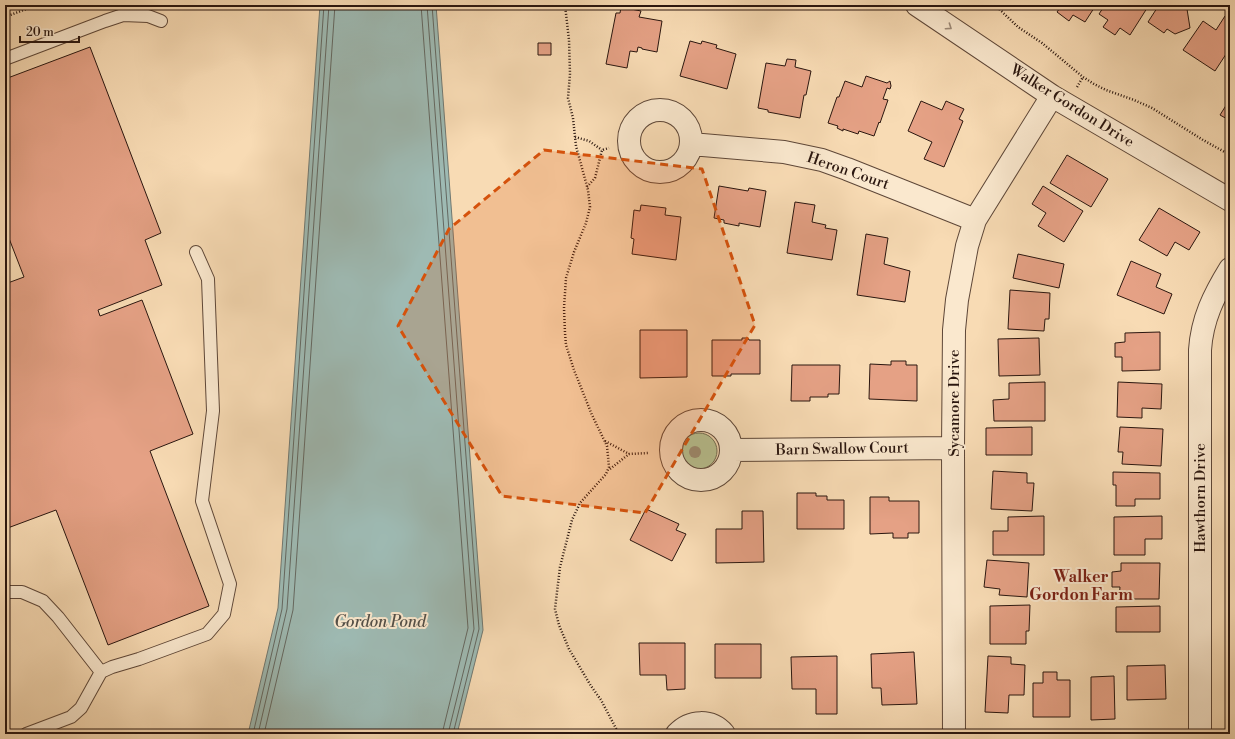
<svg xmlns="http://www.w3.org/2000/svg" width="1235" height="739" viewBox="0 0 1235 739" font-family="'Libre Bodoni',serif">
  <rect width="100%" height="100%" fill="#f8dbb4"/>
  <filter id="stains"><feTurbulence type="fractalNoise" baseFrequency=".005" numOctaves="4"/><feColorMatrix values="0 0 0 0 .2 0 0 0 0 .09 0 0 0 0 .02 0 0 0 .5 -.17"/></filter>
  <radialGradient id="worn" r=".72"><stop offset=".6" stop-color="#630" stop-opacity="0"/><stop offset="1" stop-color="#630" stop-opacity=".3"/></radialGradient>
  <path fill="#b9c190" stroke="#726c50" d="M681 451a18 18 0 1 1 36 0a18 18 0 1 1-36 0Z"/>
  <path fill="#9ebab3" stroke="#707871" d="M320,5H436L483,630L457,734H248L278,608Z"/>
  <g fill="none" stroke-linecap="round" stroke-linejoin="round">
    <path stroke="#646861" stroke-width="1" d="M421,5L468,628L442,734
      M427,5L474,629L448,734
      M432,5L479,629L453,734
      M253,734L282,609L324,5
      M258,734L287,609L329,5
      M264,734L293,610L335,5"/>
  </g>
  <path fill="#e5a185" stroke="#2a160f" d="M1062,5H1096L1085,22L1073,15L1069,21L1057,12Z
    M1105,5H1149L1130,35L1120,28L1115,35L1103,27L1108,20L1099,14Z
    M1159,5H1189L1187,9L1190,28L1175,34L1167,29L1164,33L1148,22Z
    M621,7L641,11L639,17L662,21L657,52L642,49V48L638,47L637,52L630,51L627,68L606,64L616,13H620Z
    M1225,16L1230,19V48L1215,71L1183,50L1203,21L1216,30Z
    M690,41L701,44L702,41L717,45L716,48L736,54L727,89L680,76Z
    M538,43H551V55H538Z
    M90,47L161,233L145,240L162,285L98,310L100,316L142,300L193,434L150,451L209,606L108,645L56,510L5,529V284L24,277L5,228V79Z
    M787,59L796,60L795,67L811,71L806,95H804L800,118L768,112V110L758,108L766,63L785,66Z
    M866,76L887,83L890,81L891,86L890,89L887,88L883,99L888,100L880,123L879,122L874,136L859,131L858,134L843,129V131L837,128L838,126L828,123L837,97H839L845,81L862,87Z
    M1230,99V126L1227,124L1229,120L1220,115Z
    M921,101L942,110L946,101L964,109L959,119L963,121L944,167L924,159L932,142L908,131Z
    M1067,155L1108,179L1091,207L1050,183Z
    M719,186L748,191L749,188L766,191L760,227L739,223V226L724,223V220L714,218Z
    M1043,186L1083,211L1064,242L1038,226L1046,213L1032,204Z
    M795,202L815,205L812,222L826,225L825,228L837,230L832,260L787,253Z
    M641,205L666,208L665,215L681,217L676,260L632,254L634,239L631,238L634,210L640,211Z
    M1159,208L1200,232L1189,250L1175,242L1167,256L1139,240Z
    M866,234L888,238L884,264L910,271L905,302L857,295Z
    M1018,254L1064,264L1059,288L1013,278Z
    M1131,261L1161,274L1156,287L1172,294L1164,314L1117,295Z
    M1010,290L1050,293L1049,319H1045L1044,331L1008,329Z
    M640,330H687V377L640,378Z
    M1160,332V370L1122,371V357H1115V343L1125,342V333Z
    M742,338H748L749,340H760V374H731V376H712V340H742Z
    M1039,338L1040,375L999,376L998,339Z
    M891,361H906V365H917V401L869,399L870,364L891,365Z
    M792,365H840L839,394H828V397H810V401H791Z
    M1045,382V421H994L993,400L1009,399V383Z
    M1118,382L1162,384L1161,409L1142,408V418L1117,417Z
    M1032,427V455H986V428Z
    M1120,427L1163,429L1161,466L1122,464L1123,452H1118Z
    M993,471L1027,473V483H1034L1032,511L991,509Z
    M1113,472L1160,473V499H1135V506H1116V485H1113Z
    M797,493H816V496H827V500H844V529H797Z
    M870,497H889V501H919V533H908V538H893V533L870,534Z
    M646,509L679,524L676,530L686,534L672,561L630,540Z
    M742,511H763L764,562L716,563V529H742Z
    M1044,516V555H993V531H1008V517Z
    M1162,516V539H1145V555H1114V517Z
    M987,560L1029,563L1027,597L999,595L1000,589L984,587Z
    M1121,563H1160L1159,599H1119L1120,587H1112V572L1121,571Z
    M1030,605L1029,631H1026V644H990V606Z
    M1160,606V632H1116V607Z
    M639,643H685V689L667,690L666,675H640Z
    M715,644H761V678H715Z
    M914,652L917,704L882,705L881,688H872L871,654Z
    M837,656V714H816V689H792L791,657Z
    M988,656L1011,657V664L1025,665L1024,695H1009L1008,713L985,712Z
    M1165,665L1166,699L1127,700V666Z
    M1043,672H1057V680H1070V717H1033V683H1043Z
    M1114,676L1115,719L1091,720V677Z"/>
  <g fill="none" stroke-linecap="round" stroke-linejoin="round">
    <g stroke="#5e4738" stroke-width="14">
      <path id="lane" d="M5,59L105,21L123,15L148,16L161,21
        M5,592H22L43,601L58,617L101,672
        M26,734L71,717L81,708L101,672L112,667L139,659L207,634L224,614L230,584L202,501L213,411L208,279L196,252"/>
    </g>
    <g stroke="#5e4738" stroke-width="24">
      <path id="street" d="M917,5L1052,96L1230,200
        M629 141a31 31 0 1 1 62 0a31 31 0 1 1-62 0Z
        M691,144L784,152L822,160L847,169L975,220
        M671 450a30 30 0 1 1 60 0a30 30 0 1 1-60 0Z
        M731,450L953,448
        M677,734C690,720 711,719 724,734
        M954,734L953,448L954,330L957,300L967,246L975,220L1052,96
        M1200,734V350C1202,319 1214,295 1230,269"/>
    </g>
    <path stroke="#2a160f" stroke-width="2.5" stroke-dasharray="1 2" stroke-linecap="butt" d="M565,5L569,40L570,74L568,98L573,118L576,146L588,190L590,207L586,223L574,252L566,278L564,308L565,333L566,345L574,370L592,415L607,446L609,467L606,474L580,503L572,520L560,567L555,609L559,625L569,649L591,686L601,700L619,734
      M995,5L1018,27L1042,43L1083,77L1094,84L1106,90L1134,100L1152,108L1203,140L1230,155
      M5,17L37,5
      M1077,87L1083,77
      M575,137L589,141L602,150
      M587,187L595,178L602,150L609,148
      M605,441L629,454
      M610,469L629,454L649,453"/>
    <use href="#lane" stroke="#fae8ce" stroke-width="12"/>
    <use href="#street" stroke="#fae8ce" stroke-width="22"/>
  </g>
  <circle fill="#9e8b6f" cx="695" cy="452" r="6"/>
  <defs><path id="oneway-chevron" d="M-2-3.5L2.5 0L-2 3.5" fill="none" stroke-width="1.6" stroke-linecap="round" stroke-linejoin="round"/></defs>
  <use stroke="#9c8a78" href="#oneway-chevron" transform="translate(949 27) rotate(34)"/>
  <path fill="#d5520c" fill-opacity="0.2" stroke="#d5520c" stroke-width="3" stroke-dasharray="8 5" stroke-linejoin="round" d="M544,150L702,169L755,325L645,513L502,496L398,326L449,229Z"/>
  <g text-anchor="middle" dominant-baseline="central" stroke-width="4" stroke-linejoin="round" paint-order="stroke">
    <g font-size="15" fill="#2a160f" stroke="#fae8ce">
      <text transform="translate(1072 106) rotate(32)">Walker Gordon Drive</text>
      <text transform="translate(848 171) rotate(19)">Heron Court</text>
      <text transform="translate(954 403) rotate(-90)">Sycamore Drive</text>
      <text transform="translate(842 449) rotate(-1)">Barn Swallow Court</text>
      <text transform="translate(1200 498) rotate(-90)">Hawthorn Drive</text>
    </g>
    <g font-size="16" font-weight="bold" fill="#7a1f14" stroke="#fae8ce">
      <text x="1081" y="577">Walker<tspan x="1081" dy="18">Gordon Farm</tspan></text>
    </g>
    <g font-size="16" font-style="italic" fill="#534f48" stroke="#fae8ce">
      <text x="380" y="622">Gordon Pond</text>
    </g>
  </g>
  <rect width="1235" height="739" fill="none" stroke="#f8dbb4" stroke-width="20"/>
  <rect x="6" y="6" width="1223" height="727" fill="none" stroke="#2a160f" stroke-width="2"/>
  <rect x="10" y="10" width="1215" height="719" fill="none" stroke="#2a160f"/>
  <path d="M20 36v6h59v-6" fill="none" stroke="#2a160f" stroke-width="2"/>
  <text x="26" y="36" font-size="12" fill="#2a160f" stroke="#fae8ce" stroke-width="3" paint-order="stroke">20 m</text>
  <rect width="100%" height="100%" filter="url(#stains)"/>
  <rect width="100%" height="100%" fill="url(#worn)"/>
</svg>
